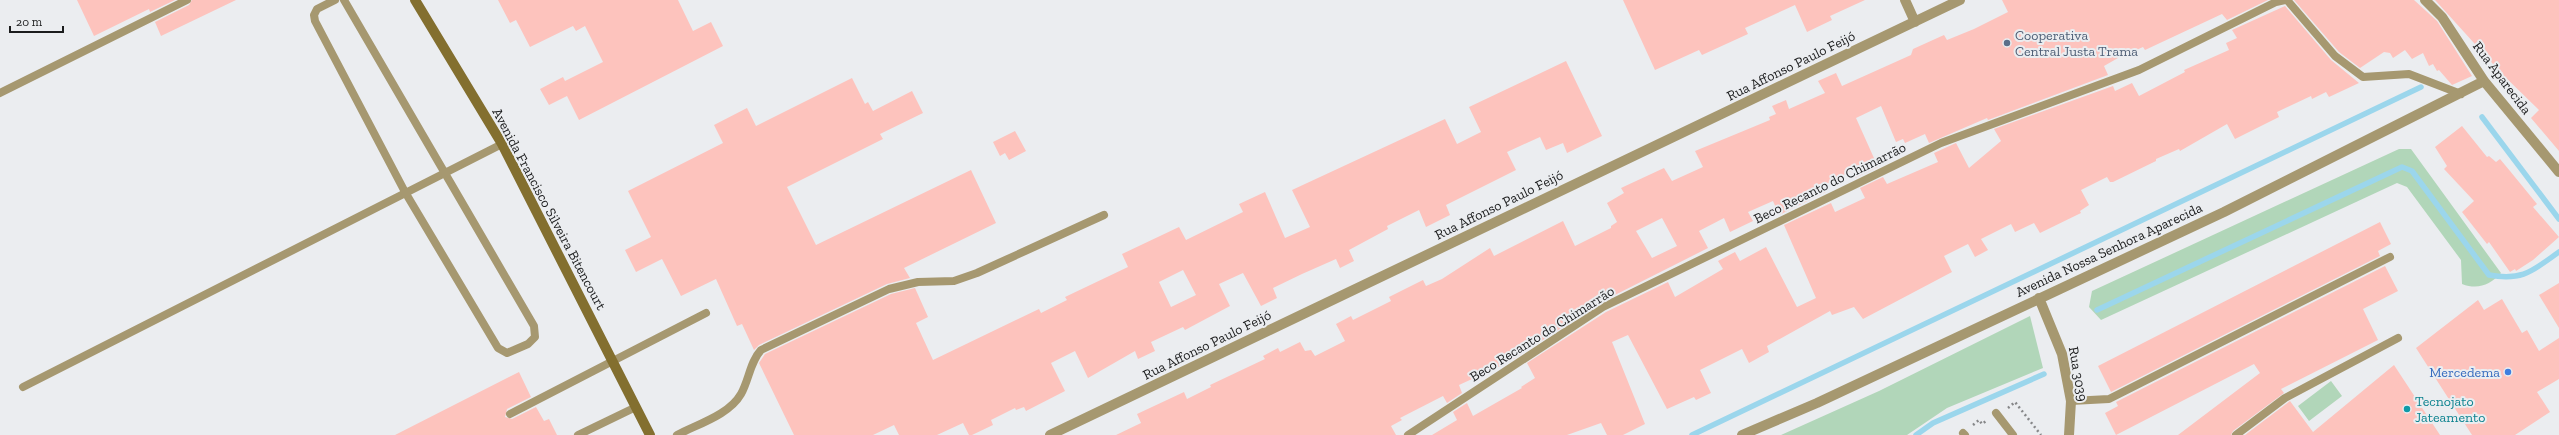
<svg xmlns="http://www.w3.org/2000/svg" width="2559" height="435" viewBox="0 0 2559 435" font-family="'Zilla Slab',serif">
  <rect width="100%" height="100%" fill="#ebedf0"/>
  <path fill="#b1d6b9" d="M2399,149H2411L2501,273C2490,285 2478,290 2462,284L2461,260L2407,187L2397,183L2101,320L2089,307L2092,291Z
    M2030,316L2043,368L1947,408L1907,435H1781L1879,391Z
    M2331,381L2342,396L2309,421L2298,406Z"/>
  <g fill="none" stroke-linecap="round" stroke-linejoin="round">
    <path stroke="#9bd6ec" stroke-width="5.5" d="M2482,117L2559,219
      M2097,310L2402,167L2412,171L2489,275C2523,281 2532,271 2559,252
      M1692,435L2421,87
      M1916,435L1933,423L2044,374"/>
  </g>
  <path fill="#fdc3bd" fill-rule="evenodd" d="M77,0H175L150,12L149,9L94,36Z
    M192,0H236L161,36L155,22L189,5Z
    M498,0H678L693,31L711,22L723,46L579,120L567,96L549,105L540,89L563,77L565,81L603,62L585,26L576,31L573,26L530,47L516,20L510,23Z
    M1623,0H1865L1830,16L1832,20L1807,32L1795,5L1745,28L1748,34L1702,55L1699,50L1655,70Z
    M2002,0H2268L2227,20L2222,14L2145,50L2143,47L2118,58L2104,66L2108,75L1988,120L1987,118L1929,143L1925,134L1905,143L1903,139L1896,142L1881,106L1856,118L1878,167L1855,178L1851,171L1823,186L1826,192L1779,215L1773,201L1748,212L1753,221L1730,232L1724,218L1699,231L1708,248L1601,302L1509,362L1459,385L1462,393L1447,403L1443,396L1400,418L1402,420L1391,426L1396,435H1116L1141,423L1137,414L1184,392L1187,399L1211,387L1210,385L1265,359L1263,356L1278,348L1280,352L1300,342L1305,351L1311,350L1315,356L1345,341L1336,324L1351,316L1353,320L1391,301L1389,297L1423,280L1426,286L1442,279L1490,248L1494,256L1563,221L1575,246L1611,228V226L1617,222L1607,203L1624,193L1621,188L1664,168L1672,181L1703,167L1695,151L1770,120L1769,117L1776,114L1772,106L1786,100L1789,109L1825,93L1818,81L1836,73L1842,86L1911,55L1913,49L1944,35L1947,40L1974,29L2008,12ZM1662,218L1677,246L1652,258L1636,231Z
    M2294,0H2414L2437,21L2472,76L2452,85L2439,70L2437,71L2433,64L2429,66L2423,53L2412,59L2405,50L2393,58L2390,53L2384,52L2360,68L2339,52Z
    M2435,0H2559V151L2531,118L2539,110L2503,75Z
    M2285,6L2331,60L2359,83L2329,97L2326,92L2312,99L2311,96L2277,112L2279,117L2235,139L2227,124L2180,151L2179,149L2156,159V161L2113,182H2110L2107,177L2081,190L2089,205L2080,211L2081,213L2040,233L2034,223L2015,232L2011,224L1981,239L1988,250L1975,257L1968,244L1944,256L1952,272L1863,319L1854,307L1832,315L1830,311L1767,346L1769,352L1749,363L1742,349L1700,370L1711,393L1696,400L1694,397L1667,409L1628,335L1612,342L1645,424L1623,435H1607L1601,423L1567,435H1432L1457,420L1453,412L1467,403L1473,416L1522,388L1521,387L1535,378L1527,363L1606,312L1668,282L1675,297L1723,269L1718,261L1735,252L1740,261L1766,247L1797,307L1816,298L1784,225L1831,203L1835,212L1865,198L1860,188L1883,177L1887,184L1938,162L1934,153L1956,143L1969,168L2001,141L1994,129L2113,86L2115,91L2132,83L2139,96L2185,72L2184,70L2229,50L2226,43L2237,38L2232,30Z
    M1566,61L1602,136L1567,153L1563,143L1546,150L1540,137L1507,152L1516,170L1446,205L1450,215L1426,227L1419,210L1387,226L1388,229L1349,250L1354,261L1340,268L1336,259L1302,274L1273,288L1277,298L1261,306L1243,273L1219,284L1230,306L1185,330L1183,327L1151,342L1155,351L1138,359L1135,351L1088,378L1075,351L1051,363L1065,391L1026,411L1024,407L1016,410L1015,408L991,420L993,425L972,435H969L963,423L937,435H899L894,425L873,435H794L759,363L765,354L891,294L915,288L928,317L916,323L933,360L1039,309L1041,313L1067,300L1065,297L1128,267L1122,254L1179,227L1186,240L1243,212L1239,204L1265,192L1285,238L1310,227L1292,190L1445,119L1457,144L1481,132L1469,107ZM1183,270L1196,295L1171,307L1159,282Z
    M852,78L865,104L868,102L873,111L912,91L923,113L880,134L883,139L787,187L816,245L971,170L996,223L904,268L910,278L887,284L759,345L754,350L742,324L737,326L716,279L681,296L662,259L636,272L625,250L651,237L628,191L723,143L714,125L747,108L756,126Z
    M2462,126L2487,157L2489,156L2496,162L2500,159L2510,171L2537,204L2533,207L2559,237L2533,260L2516,271L2515,269L2510,272L2489,242L2487,244L2462,212L2474,201L2444,169L2447,166L2435,147Z
    M1015,131L1026,151L1009,160L1005,153L1000,156L993,142Z
    M2380,222L2391,244L2378,251L2380,256L2111,392L2098,366Z
    M2385,266L2398,291L2363,309L2378,340L2281,389L2284,393L2233,431L2231,435H2178L2260,373L2254,364L2116,435L2105,413L2118,406L2116,402Z
    M2559,283V328L2539,295Z
    M2502,299L2522,333L2527,330L2539,351L2559,338V379L2537,392L2550,412L2515,435H2472L2416,348L2478,300L2484,310Z
    M2394,365L2440,435H2245L2290,401L2313,432Z
    M519,372L531,397L507,409L505,417L512,419L536,407L544,421L549,419L557,435H395Z"/>
  <g fill="none" stroke-linecap="round" stroke-linejoin="round">
    <path stroke="#868789" stroke-width="2.5" stroke-dasharray="2 3" stroke-linecap="butt" d="M2008,408L2015,402L2041,435
      M1973,425L1979,420L1982,424L1986,421"/>
    <path stroke="#a69870" stroke-width="8" d="M335,0L317,9L314,15L315,21L405,192L498,348L507,353L528,344L535,337L534,326L344,0
      M2287,0L2335,56L2363,77L2409,74L2461,94
      M0,93L187,0
      M23,387L502,144
      M2071,401L2109,399L2390,257
      M1996,413L2013,435
      M510,414L706,313
      M1963,433L1965,435
      M578,435L636,407
      M677,435C698,424 729,415 741,394C749,380 750,362 761,350L889,289L918,282L954,281L977,273L1104,215
      M1408,435L1603,307L1941,143L2139,70L2276,2L2285,0
      M2236,435L2285,398L2398,338"/>
    <path stroke="#a69870" stroke-width="10" d="M1905,0L1915,22
      M2425,0L2442,17L2484,81L2559,172
      M2039,298L2062,354L2071,401L2069,435
      M1050,435L1960,0
      M1742,435L1817,403L2224,212L2484,81"/>
    <path stroke="#836f2f" stroke-width="10" d="M415,0L502,144L650,435"/>
  </g>
  <circle fill="#5c6f8a" stroke="#ebedf0" stroke-width="1.5" cx="2007" cy="43" r="4"/>
  <circle fill="#3f7fe0" stroke="#ebedf0" stroke-width="1.5" cx="2508" cy="372" r="4"/>
  <circle fill="#0f9aa8" stroke="#ebedf0" stroke-width="1.5" cx="2407" cy="409" r="4"/>
  <g text-anchor="middle" dominant-baseline="central" stroke-width="4" stroke-linejoin="round" paint-order="stroke">
    <g font-size="14" fill="#4e5e75" stroke="#ebedf0" text-anchor="start">
      <text x="2015" y="35">Cooperativa<tspan x="2015" dy="16">Central Justa Trama</tspan></text>
    </g>
    <g font-size="14" fill="#1b1c1d" stroke="#ebedf0">
      <text transform="translate(1791 66) rotate(-26)">Rua Affonso Paulo Feijó</text>
      <text transform="translate(2502 78) rotate(53)">Rua Aparecida</text>
      <text transform="translate(1830 183) rotate(-26)">Beco Recanto do Chimarrão</text>
      <text transform="translate(1499 205) rotate(-26)">Rua Affonso Paulo Feijó</text>
      <text transform="translate(549 209) rotate(62)">Avenida Francisco Silveira Bitencourt</text>
      <text transform="translate(2109 250) rotate(-25)">Avenida Nossa Senhora Aparecida</text>
      <text transform="translate(1542 334) rotate(-32)">Beco Recanto do Chimarrão</text>
      <text transform="translate(1207 345) rotate(-26)">Rua Affonso Paulo Feijó</text>
      <text transform="translate(2078 374) rotate(80)">Rua 3039</text>
    </g>
    <g font-size="14" fill="#366cbe" stroke="#ebedf0" text-anchor="end">
      <text x="2500" y="372">Mercedema</text>
    </g>
    <g font-size="14" fill="#0d838f" stroke="#ebedf0" text-anchor="start">
      <text x="2415" y="401">Tecnojato<tspan x="2415" dy="16">Jateamento</tspan></text>
    </g>
  </g>
  <path d="M10 26v6h53v-6" fill="none" stroke="#1b1c1d" stroke-width="2"/>
  <text x="16" y="26" font-size="12" fill="#1b1c1d" stroke="#ebedf0" stroke-width="3" paint-order="stroke">20 m</text>
</svg>
